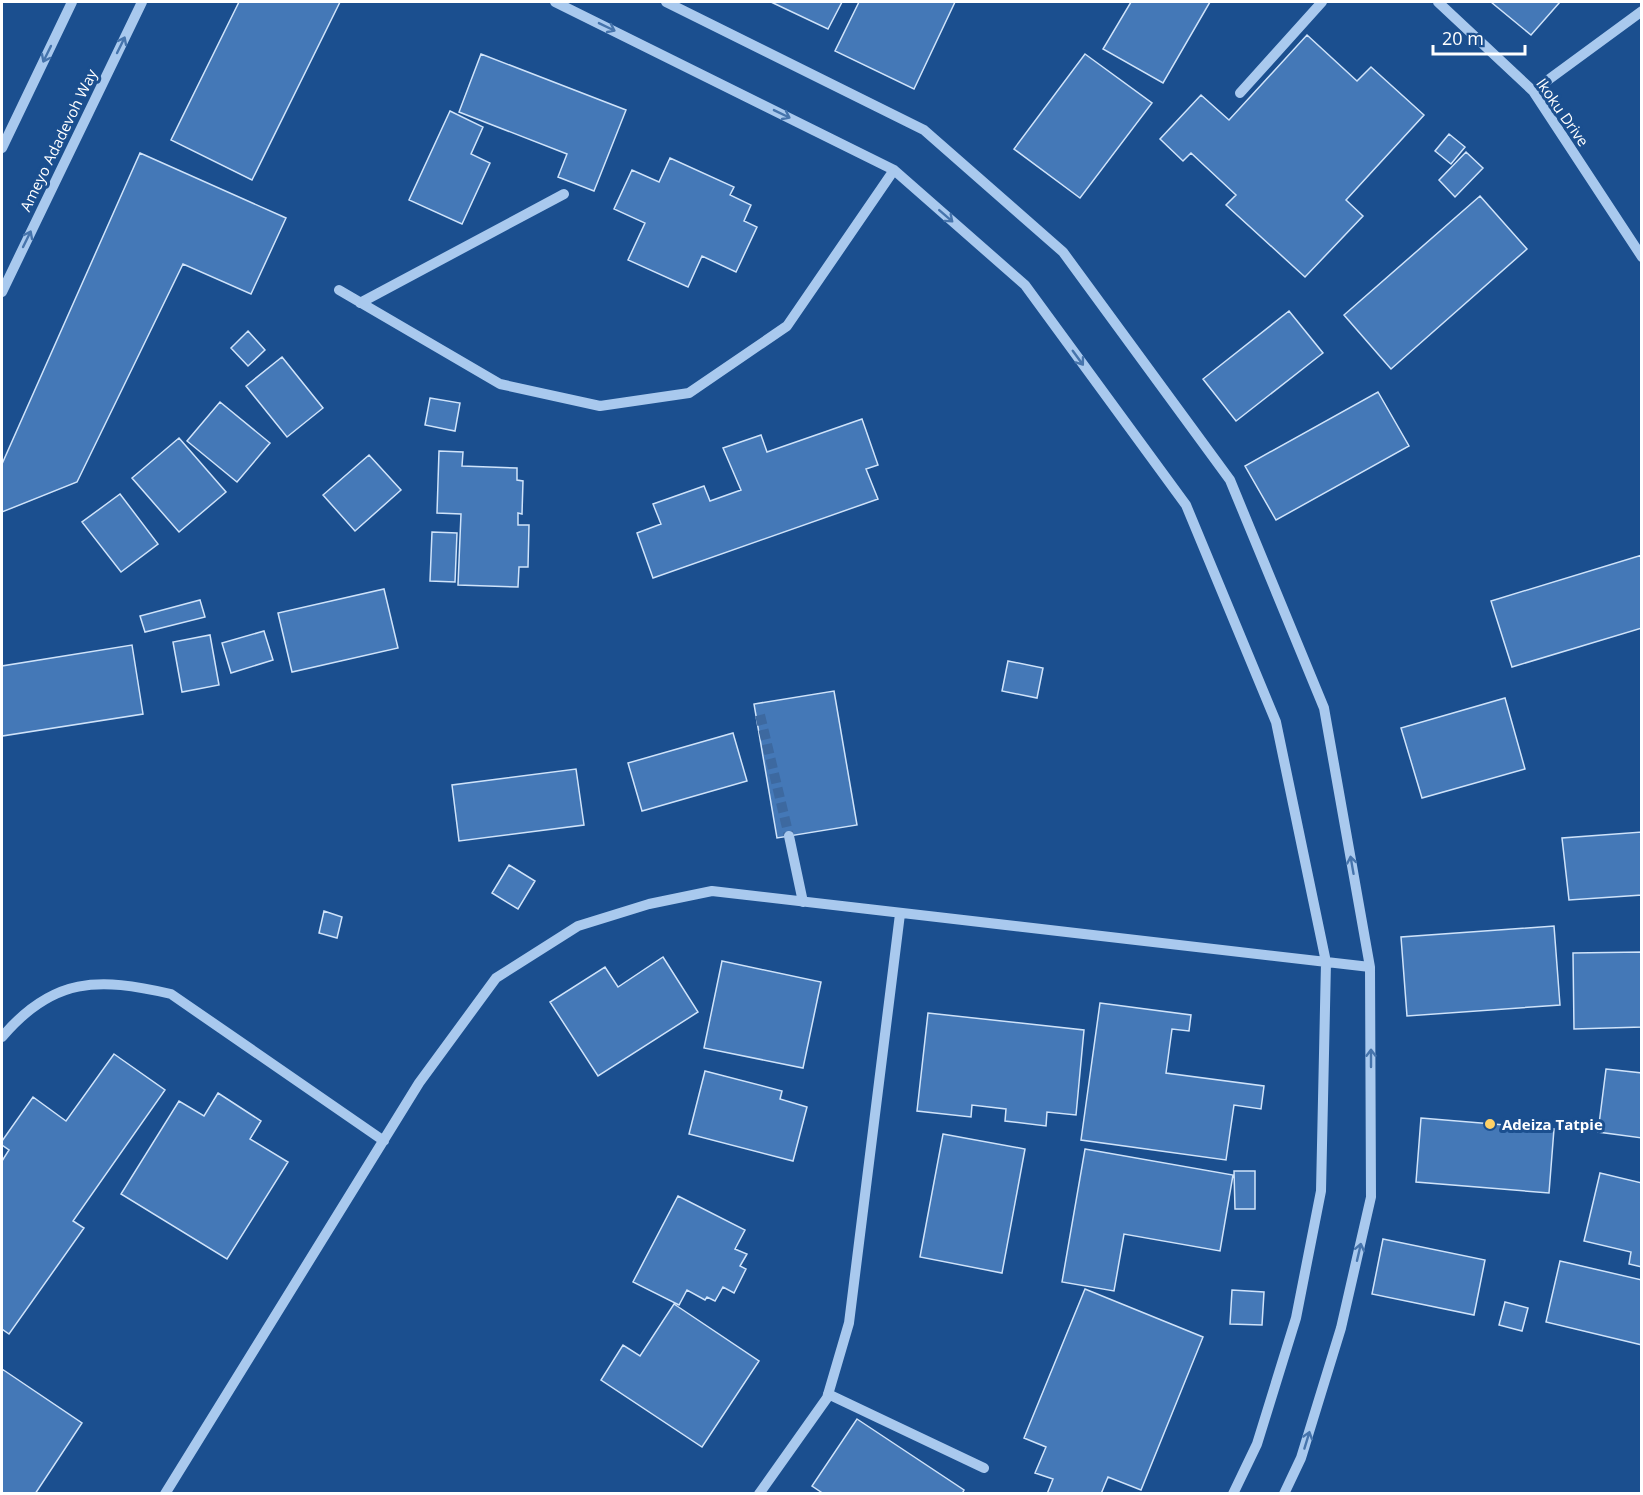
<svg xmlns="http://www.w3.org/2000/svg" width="1643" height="1495" viewBox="0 0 1643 1495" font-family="'Open Sans',sans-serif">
  <rect width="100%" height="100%" fill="#1b4f8f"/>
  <path fill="#4478b7" stroke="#cfe3fa" stroke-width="1.5" d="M239,2H340L252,180L171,140Z
    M771,2H842L828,29Z
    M859,2H955L914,89L835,51Z
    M1131,2H1210L1163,83L1103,49Z
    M1491,2H1560L1531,35Z
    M1307,35L1357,81L1371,67L1424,115L1346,200L1363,216L1305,277L1226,205L1236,195L1191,153L1183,161L1160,139L1201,95L1229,120Z
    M481,54L626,110L594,191L558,177L567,154L459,112Z
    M1085,54L1152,103L1080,198L1014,149Z
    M450,111L483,127L471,154L490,163L462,224L409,200Z
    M1449,134L1465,147L1451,164L1435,151Z
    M1466,152L1483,168L1455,197L1439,180Z
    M140,153L286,218L251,294L183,264L77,482L2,512V464Z
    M670,158L734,187L730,195L751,205L744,221L757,227L736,272L702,256L688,287L628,260L645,223L614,209L632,170L659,182Z
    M1480,196L1527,249L1391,369L1344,315Z
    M1289,311L1323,353L1236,421L1203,379Z
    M248,331L265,350L248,366L231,348Z
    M282,357L323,408L287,437L246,386Z
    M1378,392L1409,446L1276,520L1245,466Z
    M430,398L460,403L455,431L425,425Z
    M220,402L270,443L237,482L187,441Z
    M862,419L878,465L866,469L878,499L653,578L637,533L661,524L653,504L704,486L710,501L741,490L723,448L761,435L767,452Z
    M179,438L226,492L179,532L132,478Z
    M439,451L463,452L462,466L517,468V480L523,481L522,514L518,513V525H529L528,567H519L518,587L458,585L461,514L437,513Z
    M369,455L401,490L355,531L323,495Z
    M120,494L158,544L121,572L82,522Z
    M432,532L457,533L455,582L430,581Z
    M1642,555V628L1512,667L1491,601Z
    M384,589L398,648L292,672L278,613Z
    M200,600L205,617L145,632L140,616Z
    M264,631L273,660L231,673L222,643Z
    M210,635L219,685L182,692L173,642Z
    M132,645L143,714L2,736V666Z
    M1008,661L1043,668L1037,698L1002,691Z
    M834,691L857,825L777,838L754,704Z
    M1505,698L1525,769L1422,798L1401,728Z
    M733,733L747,781L642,811L628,763Z
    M576,769L584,825L459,841L452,785Z
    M1642,832V895L1569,900L1562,838Z
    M509,865L535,881L518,909L492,893Z
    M324,911L342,917L337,938L319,933Z
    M1554,926L1560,1005L1407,1016L1401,937Z
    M1642,952V1027L1574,1029L1573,953Z
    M663,957L698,1012L598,1076L550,1002L605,967L618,987Z
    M722,961L821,982L803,1068L704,1048Z
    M1100,1003L1191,1015L1189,1031L1172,1029L1166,1073L1264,1086L1261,1109L1234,1105L1226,1160L1081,1140Z
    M928,1013L1084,1030L1076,1115L1047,1112L1046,1126L1005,1121L1006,1109L972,1105L971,1117L917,1111Z
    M114,1054L165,1090L73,1221L84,1228L9,1334L2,1329V1161L9,1150L2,1145V1141L33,1097L66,1121Z
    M1606,1069L1642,1073V1138L1598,1132Z
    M705,1071L782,1091L780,1099L807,1107L793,1161L689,1134Z
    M218,1093L261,1121L250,1139L288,1162L227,1259L121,1194L179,1101L204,1116Z
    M1421,1118L1554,1129L1549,1193L1416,1182Z
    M943,1134L1025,1149L1002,1273L920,1257Z
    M1085,1149L1233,1175L1220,1251L1124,1234L1114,1291L1062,1282Z
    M1234,1171H1255V1209H1235Z
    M1600,1173L1642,1183V1267L1629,1264L1631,1252L1584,1241Z
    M678,1196L745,1230L735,1249L747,1254L740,1266L746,1269L734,1293L723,1287L715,1301L707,1297L705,1300L687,1290L679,1305L633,1282Z
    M1383,1239L1485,1260L1474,1315L1372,1294Z
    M1560,1261L1642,1280V1345L1546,1322Z
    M1085,1289L1203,1337L1141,1490L1108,1477L1101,1494H1047L1053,1479L1035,1473L1046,1447L1024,1438Z
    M1232,1290L1264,1292L1262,1325L1230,1324Z
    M1505,1302L1528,1308L1522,1331L1499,1325Z
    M674,1304L759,1361L702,1447L601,1380L623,1345L640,1356Z
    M2,1369L82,1423L35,1494H2Z
    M857,1419L964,1490L962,1494H824L812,1486Z"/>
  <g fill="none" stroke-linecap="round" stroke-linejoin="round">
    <path stroke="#3d69a0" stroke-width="10" stroke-dasharray="10 5" stroke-linecap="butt" d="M760,715L789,836"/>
    <path stroke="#a9c9ee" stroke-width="10" d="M555,2L894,170L1025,285L1186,505L1276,722L1326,962L1321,1191L1296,1318L1257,1444L1233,1494
      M666,2L924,130L1063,252L1230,480L1324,708L1370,967L1371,1197L1341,1328L1301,1458L1284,1494
      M1438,2L1533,91L1642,257
      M1533,91L1642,11
      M1240,93L1322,2
      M2,148L72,2
      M339,290L500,384L600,406L689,393L787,326L894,170
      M2,292L142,2
      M360,303L564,194
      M789,836L803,902
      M2,1037C53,977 98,977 171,994L384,1141
      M828,1394L984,1468
      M165,1494L419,1083L496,978L578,926L649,904L712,891L1370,967
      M759,1494L827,1398L849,1323L900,914"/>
  </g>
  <defs><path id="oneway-shaft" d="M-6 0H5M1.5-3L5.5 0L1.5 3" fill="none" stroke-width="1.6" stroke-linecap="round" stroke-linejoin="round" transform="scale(1.5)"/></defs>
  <g stroke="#4674ac">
    <use href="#oneway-shaft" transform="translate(607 27) rotate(26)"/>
    <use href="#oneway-shaft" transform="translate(121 45) rotate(-64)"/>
    <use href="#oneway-shaft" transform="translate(47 54) rotate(116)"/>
    <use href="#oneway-shaft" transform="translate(782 114) rotate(26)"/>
    <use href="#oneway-shaft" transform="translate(946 216) rotate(41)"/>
    <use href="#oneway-shaft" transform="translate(27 239) rotate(-64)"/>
    <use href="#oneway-shaft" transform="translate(1078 358) rotate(54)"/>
    <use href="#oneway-shaft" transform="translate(1352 865) rotate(-100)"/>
    <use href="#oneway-shaft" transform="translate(1371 1058) rotate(-90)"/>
    <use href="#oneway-shaft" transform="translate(1359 1252) rotate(-77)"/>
    <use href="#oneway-shaft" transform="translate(1307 1440) rotate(-73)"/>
  </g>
  <circle fill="#ffd166" stroke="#1b4f8f" stroke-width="2" cx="1490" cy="1124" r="6"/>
  <g text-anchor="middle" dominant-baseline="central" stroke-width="6" stroke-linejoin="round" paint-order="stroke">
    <g font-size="15" fill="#fff" stroke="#1b4f8f">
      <text transform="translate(1563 112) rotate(55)">Ikoku Drive</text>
      <text transform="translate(58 140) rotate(-64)">Ameyo Adadevoh Way</text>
    </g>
    <g font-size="15" font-weight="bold" fill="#fff" stroke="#1b4f8f" text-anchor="start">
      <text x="1502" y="1124">Adeiza Tatpie</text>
    </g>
  </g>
  <rect width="1643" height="1495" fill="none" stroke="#ffffff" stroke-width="6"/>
  <path d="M1433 45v9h92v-9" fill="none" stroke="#ffffff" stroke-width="3"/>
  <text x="1442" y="45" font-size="18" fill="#ffffff" stroke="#1b4f8f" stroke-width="4.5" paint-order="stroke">20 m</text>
</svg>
